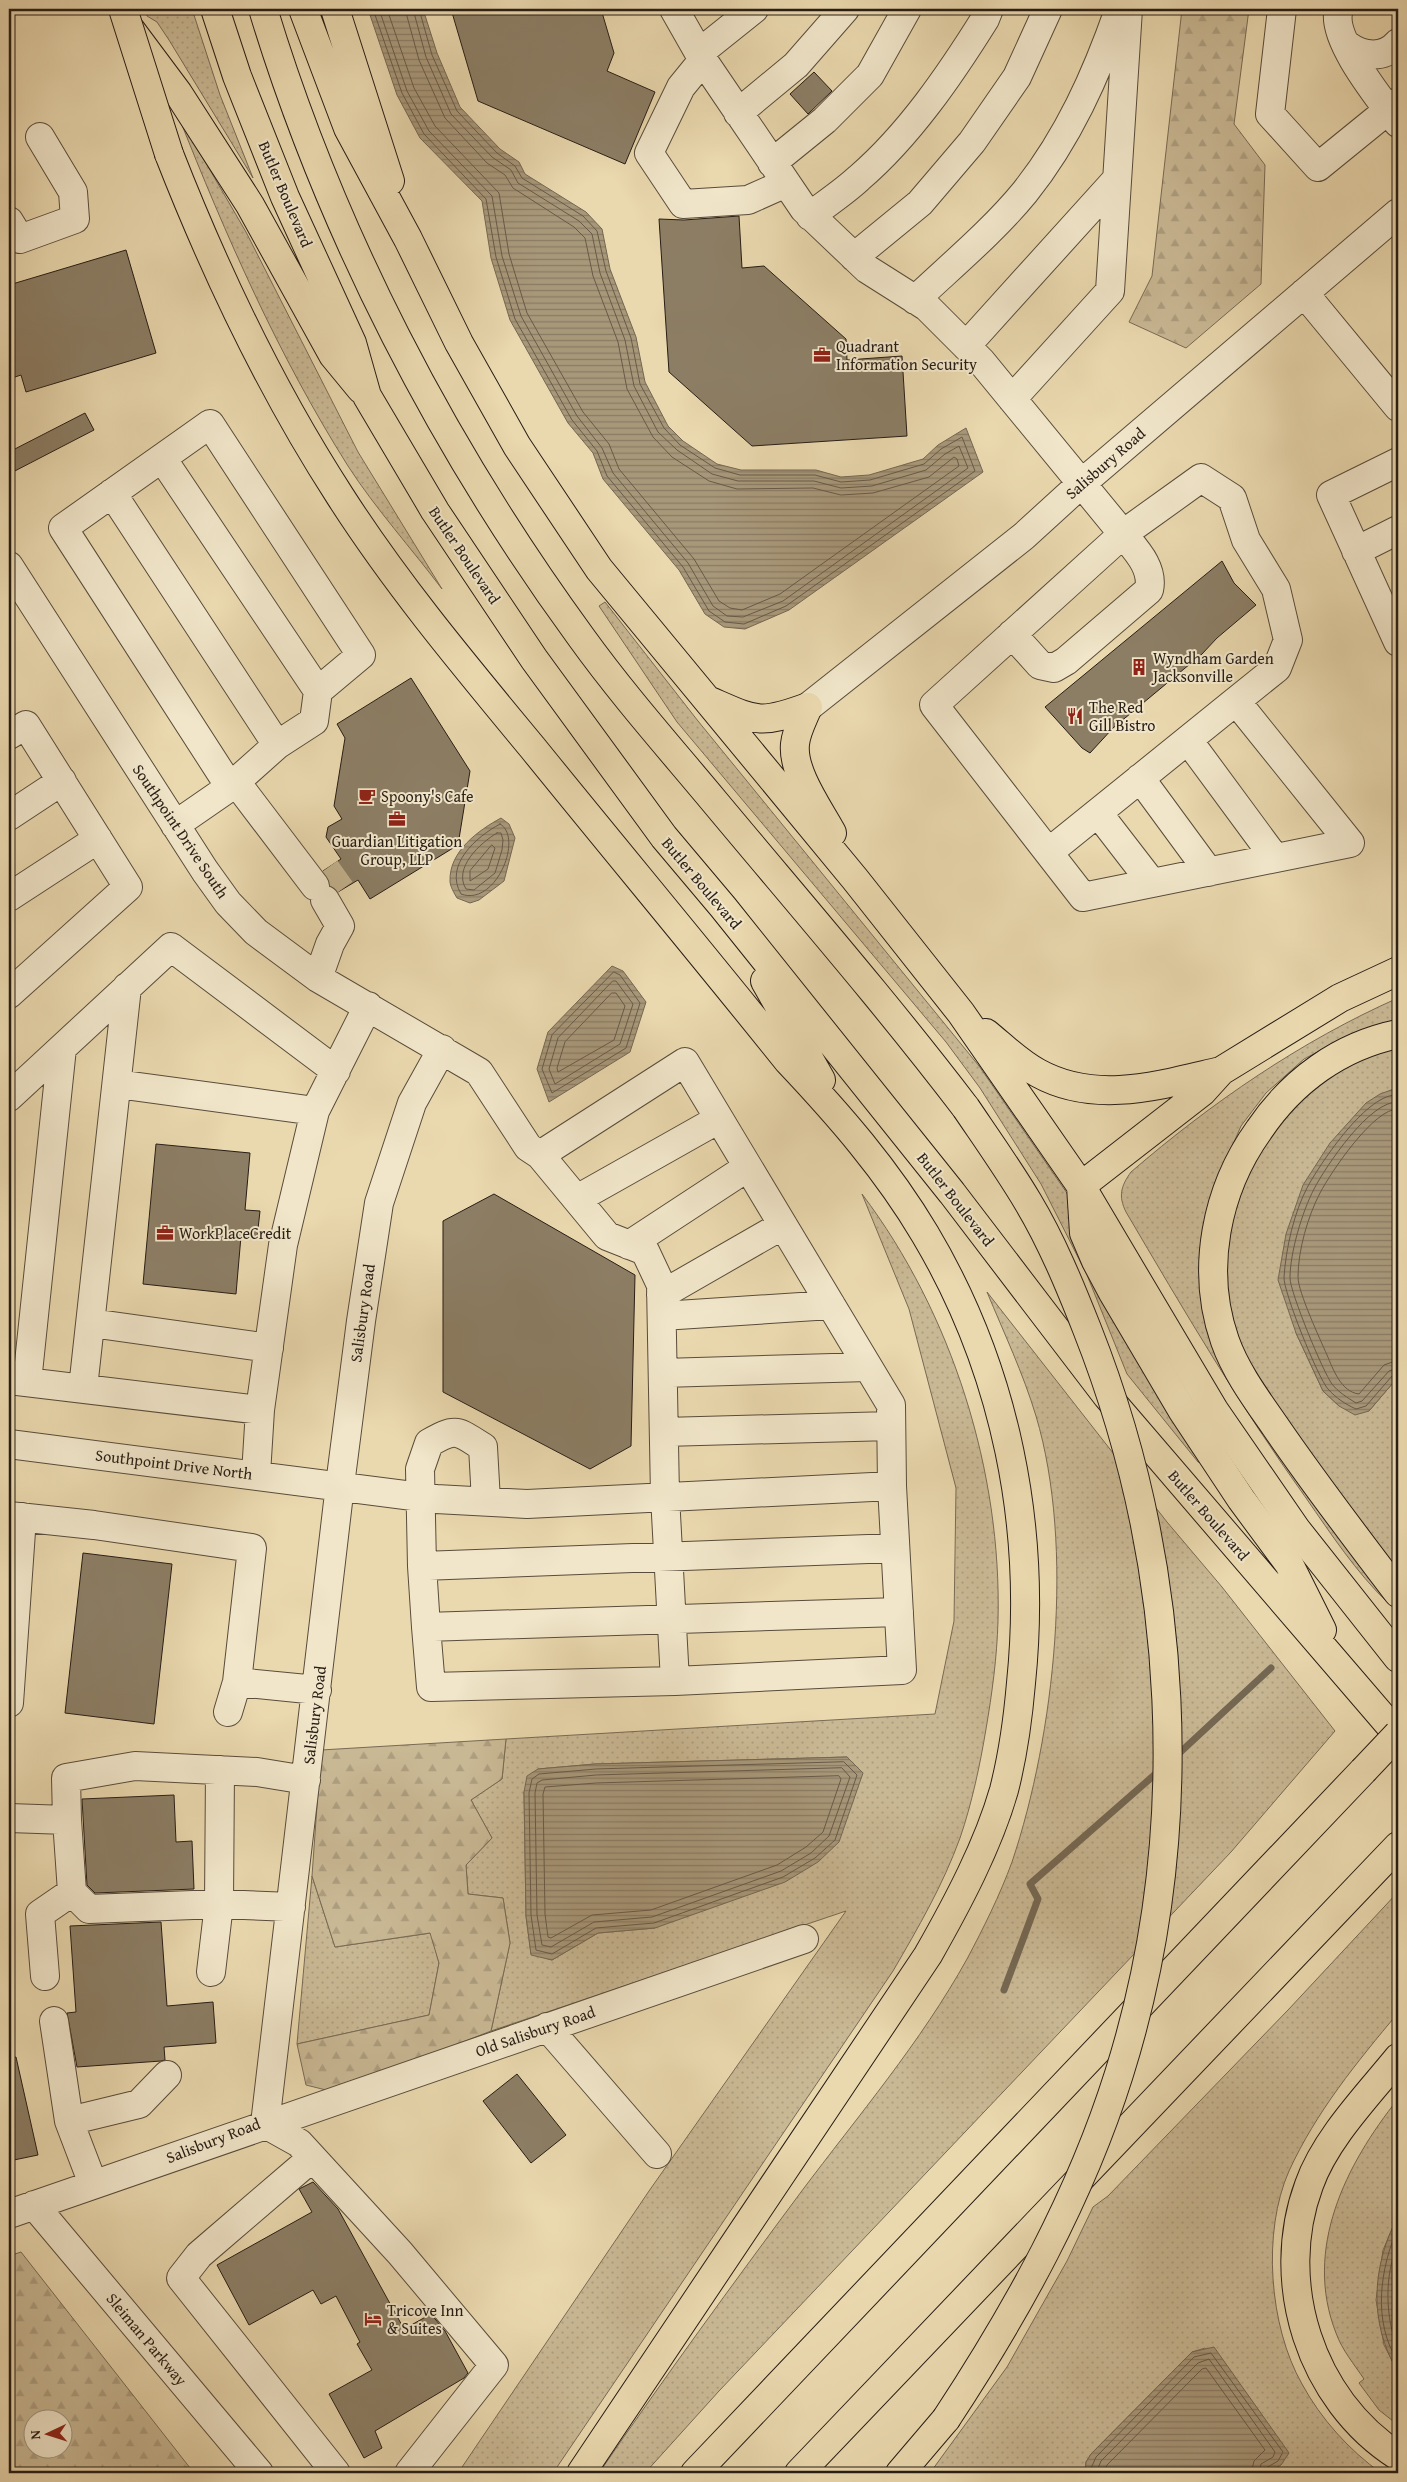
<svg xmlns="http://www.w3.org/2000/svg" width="1407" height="2482" viewBox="0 0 1407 2482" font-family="'Gentium Book Plus',serif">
  <defs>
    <pattern id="grass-dots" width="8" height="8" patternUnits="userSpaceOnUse" patternTransform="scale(1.25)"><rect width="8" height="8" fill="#c9b894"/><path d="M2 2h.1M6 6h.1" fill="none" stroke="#ad9e7f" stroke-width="1.8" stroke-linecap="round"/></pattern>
    <pattern id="forest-firs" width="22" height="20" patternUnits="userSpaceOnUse" patternTransform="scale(1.25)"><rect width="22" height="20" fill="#c9b894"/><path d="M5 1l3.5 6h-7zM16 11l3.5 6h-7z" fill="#ad9e7f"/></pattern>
    <pattern id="water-rules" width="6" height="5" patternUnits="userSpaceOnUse" patternTransform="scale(1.25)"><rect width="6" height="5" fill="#a8987a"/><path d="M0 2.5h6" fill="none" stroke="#897b63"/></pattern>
  </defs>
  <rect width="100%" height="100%" fill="#ead8ae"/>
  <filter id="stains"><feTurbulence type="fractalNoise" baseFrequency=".004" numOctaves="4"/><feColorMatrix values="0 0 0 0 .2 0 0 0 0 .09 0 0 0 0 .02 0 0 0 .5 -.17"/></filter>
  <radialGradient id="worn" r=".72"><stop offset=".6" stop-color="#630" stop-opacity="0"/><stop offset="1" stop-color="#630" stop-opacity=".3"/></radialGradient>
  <path fill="url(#grass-dots)" stroke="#786a54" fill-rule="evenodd" d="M145,9H192L220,95L253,178L169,40L157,22L147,16Z
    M178,115L246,232L358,452L442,589C412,549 375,508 348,466C278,355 226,236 178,115Z
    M605,602L698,721L979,1066L1069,1196L1201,1463L1198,1462L1127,1374L1087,1275L1041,1184L980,1088L946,1042L677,722L599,606Z
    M1398,998V1019L1352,1034L1304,1059L1266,1093L1241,1126L1217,1181L1203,1285L1390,1599L1388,1603C1356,1572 1331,1534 1306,1498C1240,1406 1183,1309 1126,1212C1118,1196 1121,1186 1131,1172C1211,1103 1301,1041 1398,998Z
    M1398,1045V1092L1394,1089L1296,1333L1323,1391L1339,1406L1369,1411L1398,1377V1577L1251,1372L1229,1317L1225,1278L1230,1215L1259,1145L1306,1091L1369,1054Z
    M862,1194C952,1313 1002,1472 998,1621C997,1657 992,1694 986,1729C980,1765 972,1803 960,1838C943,1885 918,1928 893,1971L553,2473H458L649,2191L846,1911L491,2031L510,1943L503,1898L468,1894L466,1865L492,1838L471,1800L502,1779L506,1739L935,1714L954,1621L956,1488L909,1309ZM847,1757L655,1928L598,1933L552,1960L531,1954L526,1916L524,1792L538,1769L595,1764Z
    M987,1292L1167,1522L1222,1587L1335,1731L1231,1852L719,2391L645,2473H599C664,2378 732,2285 801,2192C858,2116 921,2042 967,1959C983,1929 1000,1895 1012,1862C1055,1734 1075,1547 1036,1416C1023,1373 1004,1333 987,1292Z
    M312,1876L335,1947L431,1933L439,1963L429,2015L297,2044Z
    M1398,1892V2013C1357,2062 1316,2112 1289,2171C1262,2232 1269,2326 1302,2384C1321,2419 1349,2450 1381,2473H1243L1271,2471L1205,2348L1192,2352L1091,2454L1086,2462L1085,2473H930L1007,2367L1067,2261L1093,2207L1108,2196L1288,2010Z
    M1398,2099V2216L1383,2250L1376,2300L1384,2345L1398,2372V2425L1379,2410L1359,2383L1364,2379C1354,2364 1342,2350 1336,2333C1303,2249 1346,2164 1398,2099Z"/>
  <path fill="url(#forest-firs)" stroke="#786a54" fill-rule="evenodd" d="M1182,9H1249L1234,124L1265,165L1261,284L1186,348L1129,322L1152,276Z
    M506,1739L502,1779L471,1800L492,1838L466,1865L468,1894L503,1898L510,1943L491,2031L334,2092L306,2085L297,2044L429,2015L439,1963L430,1933L335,1947L312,1876L321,1750Z
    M21,2252L194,2473H9V2256ZM32,2420H62V2450H32Z"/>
  <path fill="url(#water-rules)" stroke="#746752" d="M368,9H423L437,53L460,107L500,149L519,162L525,174L586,212L602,229L610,269L636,337L645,382L668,426L683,441L717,464L741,470H816L841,477L869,475L923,459L938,445L966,428L983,472L789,610L745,629L724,627L705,614L679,570L603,479L593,453L568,423L510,320L491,258L482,201L420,138L397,95Z
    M501,818L509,824L515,838L504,881L479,900L470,903L457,898C454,893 450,886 450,881C449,851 479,830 501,818Z
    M612,966L623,971L646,1002L630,1052L549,1102L537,1069L548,1032Z
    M1394,1089L1398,1092V1377L1369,1411L1355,1415L1339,1406L1323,1391L1296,1333L1278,1280L1286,1234L1303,1185L1330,1143L1366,1103L1380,1094Z
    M847,1757L863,1773L839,1842L818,1862L785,1882L655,1928L598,1933L552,1960L531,1955L526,1916L524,1792L527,1776L538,1769L595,1764Z
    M1398,2216V2372C1368,2322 1372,2266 1398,2216Z
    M1214,2347L1287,2450L1289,2453L1281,2465L1271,2471L1243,2473H1085L1086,2462L1091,2454L1192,2352Z"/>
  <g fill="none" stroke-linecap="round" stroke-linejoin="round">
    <path stroke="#685a48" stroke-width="1" d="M373,9L402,93L424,134L486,199L496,257L515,319L572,420L597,451L607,476L683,567L709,611L725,622L744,624L786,606L975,471L962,437L941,449L924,464L870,480L841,482L815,475H740L715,468L680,445L664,428L640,384L631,338L606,271L597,231L583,216L522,178L515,166L497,153L457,111L432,55L419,9
      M379,9L407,91L429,131L492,196L502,256L521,316L577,416L602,448L613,473L688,563L713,606L727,616L743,617L783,601L968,468L959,446L945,454L926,470L872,486L841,488L814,481H738L712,474L677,450L658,432L634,386L625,340L600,273L592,234L579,221L518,183L511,170L492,157L451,114L426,57L413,9
      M387,9L414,88L435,126L499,193L509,254L527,313L583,412L609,444L619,469L694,559L719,601L730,608L742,610L780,594L959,466L957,459L954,457L929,477L873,493L841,495L813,488L737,489L709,481L672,457L653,437L627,389L618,342L593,276L585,238L574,227L513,188L505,175L487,163L445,118L419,60L405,9
      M500,824C524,837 496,907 461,894C444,865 476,837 500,824Z
      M497,833H501L503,840L502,850L495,873L474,890L466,889C453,868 480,843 497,833Z
      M492,845L495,848L488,869L470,881V871Z
      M614,972L620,975L640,1003L626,1048L552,1093L542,1069L552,1035Z
      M613,981H616L633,1004L620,1044L555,1084L549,1069L558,1038Z
      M612,993H616L625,1006L614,1040L558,1072L557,1068L565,1042Z
      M1398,1095C1368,1092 1322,1161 1308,1186C1294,1212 1286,1248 1284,1277C1283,1291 1318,1378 1328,1389C1336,1398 1345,1404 1356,1409L1366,1406L1392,1376L1398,1374
      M1398,1102C1370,1100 1326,1166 1314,1189C1302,1212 1290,1253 1290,1278C1290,1292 1323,1372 1332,1384C1338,1392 1348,1398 1356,1403L1362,1401L1389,1371L1398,1368
      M1398,1109C1374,1108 1331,1172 1320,1193C1308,1216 1298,1250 1298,1277C1298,1292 1320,1339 1327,1355C1333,1369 1341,1392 1359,1394L1384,1365L1398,1360
      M844,1762L857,1775L835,1840L815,1858L783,1877L654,1923L596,1928L552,1954L536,1950L531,1915L529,1793L532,1779L539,1774L596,1769Z
      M842,1768L850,1777L829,1836L811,1853L781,1871L652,1917L594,1922L551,1947L542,1945L537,1915L535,1793L537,1783L542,1780L596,1775Z
      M839,1776L841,1779L823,1832L806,1847L777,1865L651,1910L592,1915L551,1938L548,1937L545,1914L543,1794L545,1787L596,1783Z
      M1398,2227C1380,2269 1372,2321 1398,2362
      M1398,2243C1384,2276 1385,2317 1398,2350
      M1398,2269L1395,2299L1398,2323
      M1089,2473L1096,2457L1194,2357L1211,2353L1283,2452L1278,2461L1266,2468L1265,2473
      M1096,2473L1101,2461L1198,2363L1209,2359L1275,2452L1273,2457L1261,2464L1259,2473
      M1103,2473L1107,2465L1202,2369L1206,2368L1265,2450L1254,2461L1251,2473"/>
    <path stroke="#746752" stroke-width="7" d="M1174,1758L1271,1668
      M1004,1990L1038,1899L1030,1884L1160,1770"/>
  </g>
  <path fill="#8c7e65" stroke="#271d15" d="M451,9H601L614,53L607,71L655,92L625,164L478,101Z
    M814,72L832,91L808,114L790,94Z
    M739,216L742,268L764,266L846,339L847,360L902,356L907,436L752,446L669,372L659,219L684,220Z
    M126,250L156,353L26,392L21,375L9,379V358L13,357L9,342V285Z
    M85,413L94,430L9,474V452Z
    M1222,561L1234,583L1256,605L1217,638L1202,654L1113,728L1090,753L1082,748L1045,707Z
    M411,678L470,771L458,845L370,899L358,880L338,892L330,886L323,871L341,859L326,837L328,827L342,819L334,806L345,738L337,724Z
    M156,1144L250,1153L245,1210L260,1211L257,1238L241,1236L236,1294L143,1284Z
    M494,1194L635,1275L631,1446L590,1469L443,1392V1221Z
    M83,1553L172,1564L154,1724L65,1713Z
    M174,1795L176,1842L192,1841L194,1889L95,1893L87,1885L82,1799Z
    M161,1922L167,2006L213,2002L216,2043L164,2047L165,2060L161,2061L77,2067L67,2013L76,2012L70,1926Z
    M16,2057L38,2155L9,2161V2058Z
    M517,2074L566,2135L531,2163L483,2101Z
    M313,2182L338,2209L404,2329L431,2314L445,2331L468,2373L464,2378L375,2431L382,2448L364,2458L329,2394L372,2370L357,2344L360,2342L336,2296L321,2304L313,2290L249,2325L217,2265L312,2212L299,2189Z"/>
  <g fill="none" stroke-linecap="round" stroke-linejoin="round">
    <path stroke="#c3b38f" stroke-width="28" stroke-dasharray="28 14" stroke-linecap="butt" d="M326,869L341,890"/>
    <g stroke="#584c3b" stroke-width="30">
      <path id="minor" d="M674,9L703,60L804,209L867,269L927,307L981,361L1123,534L934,705L1083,897L1350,843L1236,701L1277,668L1288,640L1276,589L1246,540L1232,498L1201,478L1123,534C1136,550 1154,568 1149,590L1066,661L1054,668L1040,665L1012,634
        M1282,9L1270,114L1318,167L1398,102
        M1339,9C1329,37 1381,100 1398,123
        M1347,45C1363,57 1384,59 1398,43
        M699,53L754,9
        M703,60L681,87L649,153L683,204L748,200L786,183
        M738,113L796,65L845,9
        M772,163L825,120L870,75L907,9
        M810,216C827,203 844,192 859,178C909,135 950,75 985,19L989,9
        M9,221L20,239L75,219L73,192L40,137
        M854,257L920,203L972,142L1017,77L1048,9
        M1304,293L1398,407
        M915,300C951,266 994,230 1025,192C1068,138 1096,76 1119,10
        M966,346L1117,179
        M1012,399L1110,291L1128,9
        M162,458L318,691
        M1398,462L1331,495L1398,642
        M112,493L277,745
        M1356,551L1398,530
        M9,566L205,871L228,903L256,932L318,978L479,1072L528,1147L540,1155L607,1236L645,1251L661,1285L665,1496L675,1681
        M808,707L1024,536L1082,483L1398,213
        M9,735L26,725L128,887L9,994
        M1188,740L1275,858
        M1140,778L1209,872
        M236,782L315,886
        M1098,813L1152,883
        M9,816L62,781
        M175,825L230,787L63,528L210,424L361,655L318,691L314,721L277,745L230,787
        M1049,852L1236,701
        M9,897L98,839
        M318,978L330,944L340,926L325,900
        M117,1084L315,1111
        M9,1097L171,947L336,1071
        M577,1199L719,1119
        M629,1245L748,1167
        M661,1295L783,1225
        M662,1316L831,1305
        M91,1323L269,1348
        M663,1373L868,1367
        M9,1380L260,1410
        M27,1382L62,1048
        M83,1388L127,987
        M664,1432L891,1426
        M9,1444L436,1499L527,1504L892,1486
        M256,1474L260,1410L283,1245L315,1111L368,1006
        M9,1516L94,1525L252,1548L237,1682L317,1690
        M895,1548L422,1566L426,1627L899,1612
        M422,1566L420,1469L429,1443C457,1427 457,1431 483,1447L486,1501
        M426,1627L431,1687L675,1681L902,1670L892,1486L891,1405L685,1062L540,1155
        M9,1703L22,1517
        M228,1712L237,1682
        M9,1818L67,1820L66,1778L135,1766L257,1772L306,1780
        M67,1820L72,1892
        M211,1972L219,1904L220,1770
        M45,1976L40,1914L72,1892L89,1909L219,1904L291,1907
        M54,2021L69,2121L93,2184
        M547,2027L657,2154
        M69,2121L139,2104L167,2075
        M265,2124L340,1485L361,1321L379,1203L412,1103L442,1049
        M265,2124L299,2143L400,2253L494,2365L409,2473
        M312,2158L199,2255L181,2278L336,2473
        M34,2205L259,2473
        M9,2214L804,1939"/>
    </g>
    <g stroke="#271d15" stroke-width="30">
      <path id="major" d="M1081,1186L1214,1410L1296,1529L1398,1658"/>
    </g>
    <g stroke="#271d15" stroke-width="30">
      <path id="highway" d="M215,9L237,76L285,197L352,343L367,396L435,511L534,659L664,837L723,907L952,1193L1107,1396L1398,1735
        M263,9C331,233 443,448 581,637C622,694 669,747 714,801C799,903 886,1003 966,1108
        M303,9L348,128L408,239L459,343L517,446L599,569L855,879L961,1013L1081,1186
        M335,9L390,181
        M131,30L178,93L250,205L333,355L361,389
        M169,154C216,274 270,388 340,496C397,585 465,666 532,747C617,852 704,956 788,1061C839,1115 887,1170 925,1234C1006,1370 1037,1527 1021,1683C1018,1718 1013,1755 1004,1790C988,1846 957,1904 928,1955L581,2473
        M710,701C756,721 759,725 808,707
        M808,707C803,719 796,732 795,744C792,772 819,809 832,833
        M765,981L821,1080
        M986,1033C1002,1046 1019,1063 1038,1073C1096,1105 1160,1085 1221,1071
        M1398,1034C1340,1046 1292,1081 1259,1130C1216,1190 1200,1270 1225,1341C1236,1372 1257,1400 1275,1426C1314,1483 1356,1538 1398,1593
        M1081,1186L1084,1233L1096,1261L1113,1293L1182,1410L1241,1499L1289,1564L1322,1630
        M1081,1186L1202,1092L1221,1071L1340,998L1398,971
        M1398,2058C1368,2095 1325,2139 1309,2185C1273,2282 1310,2400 1398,2456
        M695,2473L1363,1771
        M799,2473L1398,1846
        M900,2473L946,2419"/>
    </g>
    <use href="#minor" stroke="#f1e6ca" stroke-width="28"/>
    <use href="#major" stroke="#ead8ae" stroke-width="28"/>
    <use href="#highway" stroke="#ead8ae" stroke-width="28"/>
    <g stroke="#271d15" stroke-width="30" stroke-linecap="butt">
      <path id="highway-bridge" d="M123,9L169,154
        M1363,1771L1398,1734
        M946,2419C1017,2311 1080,2198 1119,2074C1195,1833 1180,1564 1087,1329C1070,1286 1052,1242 1028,1202C1009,1170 987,1139 966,1108"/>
    </g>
    <use href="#highway-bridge" stroke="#ead8ae" stroke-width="28"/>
  </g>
  <defs>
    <g id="office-bare" transform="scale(1.35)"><path d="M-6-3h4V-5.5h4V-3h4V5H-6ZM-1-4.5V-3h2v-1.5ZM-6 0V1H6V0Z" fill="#8f2418" stroke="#f1e6ca" stroke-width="2.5" paint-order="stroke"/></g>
    <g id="building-bare" transform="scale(1.35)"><path d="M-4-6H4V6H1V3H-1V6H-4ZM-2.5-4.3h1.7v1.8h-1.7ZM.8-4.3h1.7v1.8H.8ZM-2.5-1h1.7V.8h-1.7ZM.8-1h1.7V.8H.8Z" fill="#8f2418" stroke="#f1e6ca" stroke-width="2.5" paint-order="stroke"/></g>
    <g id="restaurant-bare" transform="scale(1.35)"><path d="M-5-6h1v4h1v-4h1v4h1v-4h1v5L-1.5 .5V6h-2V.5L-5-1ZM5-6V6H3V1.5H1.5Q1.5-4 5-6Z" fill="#8f2418" stroke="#f1e6ca" stroke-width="2.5" paint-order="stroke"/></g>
    <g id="cafe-bare" transform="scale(1.35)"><path d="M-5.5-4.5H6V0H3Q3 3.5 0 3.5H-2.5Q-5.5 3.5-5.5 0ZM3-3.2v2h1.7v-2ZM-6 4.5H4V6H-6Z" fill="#8f2418" stroke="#f1e6ca" stroke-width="2.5" paint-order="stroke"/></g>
    <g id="hotel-bare" transform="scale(1.35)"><path d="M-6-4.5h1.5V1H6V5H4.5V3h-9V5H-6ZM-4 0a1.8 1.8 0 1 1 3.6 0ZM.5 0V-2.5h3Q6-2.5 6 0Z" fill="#8f2418" stroke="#f1e6ca" stroke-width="2.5" paint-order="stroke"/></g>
  </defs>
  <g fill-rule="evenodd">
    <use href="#office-bare" x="822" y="355"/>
    <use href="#building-bare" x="1139" y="667"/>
    <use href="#restaurant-bare" x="1075" y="716"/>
    <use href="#cafe-bare" x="367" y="796"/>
    <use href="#office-bare" x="397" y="819"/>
    <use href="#office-bare" x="165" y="1233"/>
    <use href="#hotel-bare" x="373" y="2319"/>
  </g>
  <g text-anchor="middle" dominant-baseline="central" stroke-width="4" stroke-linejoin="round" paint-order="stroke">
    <g font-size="16" fill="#271d15" stroke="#f1e6ca">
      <text transform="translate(286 194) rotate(67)">Butler Boulevard</text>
      <text transform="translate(1105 463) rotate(-41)">Salisbury Road</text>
      <text transform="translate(465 555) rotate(56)">Butler Boulevard</text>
      <text transform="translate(181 831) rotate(56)">Southpoint Drive South</text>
      <text transform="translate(702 883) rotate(50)">Butler Boulevard</text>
      <text transform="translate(956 1199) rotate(52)">Butler Boulevard</text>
      <text transform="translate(362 1313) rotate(-82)">Salisbury Road</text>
      <text transform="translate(174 1464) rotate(7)">Southpoint Drive North</text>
      <text transform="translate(1209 1515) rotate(49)">Butler Boulevard</text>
      <text transform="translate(314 1715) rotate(-83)">Salisbury Road</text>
      <text transform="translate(535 2031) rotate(-19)">Old Salisbury Road</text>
      <text transform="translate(213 2140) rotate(-21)">Salisbury Road</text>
      <text transform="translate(147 2339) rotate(50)">Sleiman Parkway</text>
    </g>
    <g font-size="16" fill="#271d15" stroke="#f1e6ca" text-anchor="start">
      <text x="836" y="346">Quadrant<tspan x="836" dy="18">Information Security</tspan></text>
      <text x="1153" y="658">Wyndham Garden<tspan x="1153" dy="18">Jacksonville</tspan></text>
      <text x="1089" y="707">The Red<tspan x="1089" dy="18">Gill Bistro</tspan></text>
      <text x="381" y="796">Spoony's Cafe</text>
      <text x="397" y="841" text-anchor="middle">Guardian Litigation<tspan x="397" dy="18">Group, LLP</tspan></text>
      <text x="179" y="1233">WorkPlaceCredit</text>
      <text x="387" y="2310">Tricove Inn<tspan x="387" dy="18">&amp; Suites</tspan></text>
    </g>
  </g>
  <rect width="1407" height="2482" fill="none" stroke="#ead8ae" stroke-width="30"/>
  <rect x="10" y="10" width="1387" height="2462" fill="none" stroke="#271d15" stroke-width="2.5"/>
  <rect x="15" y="15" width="1377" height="2452" fill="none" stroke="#271d15"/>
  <g transform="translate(48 2434) rotate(266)"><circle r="24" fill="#f1e6ca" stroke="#a09682"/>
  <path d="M0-4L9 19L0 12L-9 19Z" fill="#8f2418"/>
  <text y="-8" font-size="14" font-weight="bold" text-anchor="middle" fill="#271d15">N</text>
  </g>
  <rect width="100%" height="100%" filter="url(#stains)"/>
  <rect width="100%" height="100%" fill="url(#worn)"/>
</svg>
